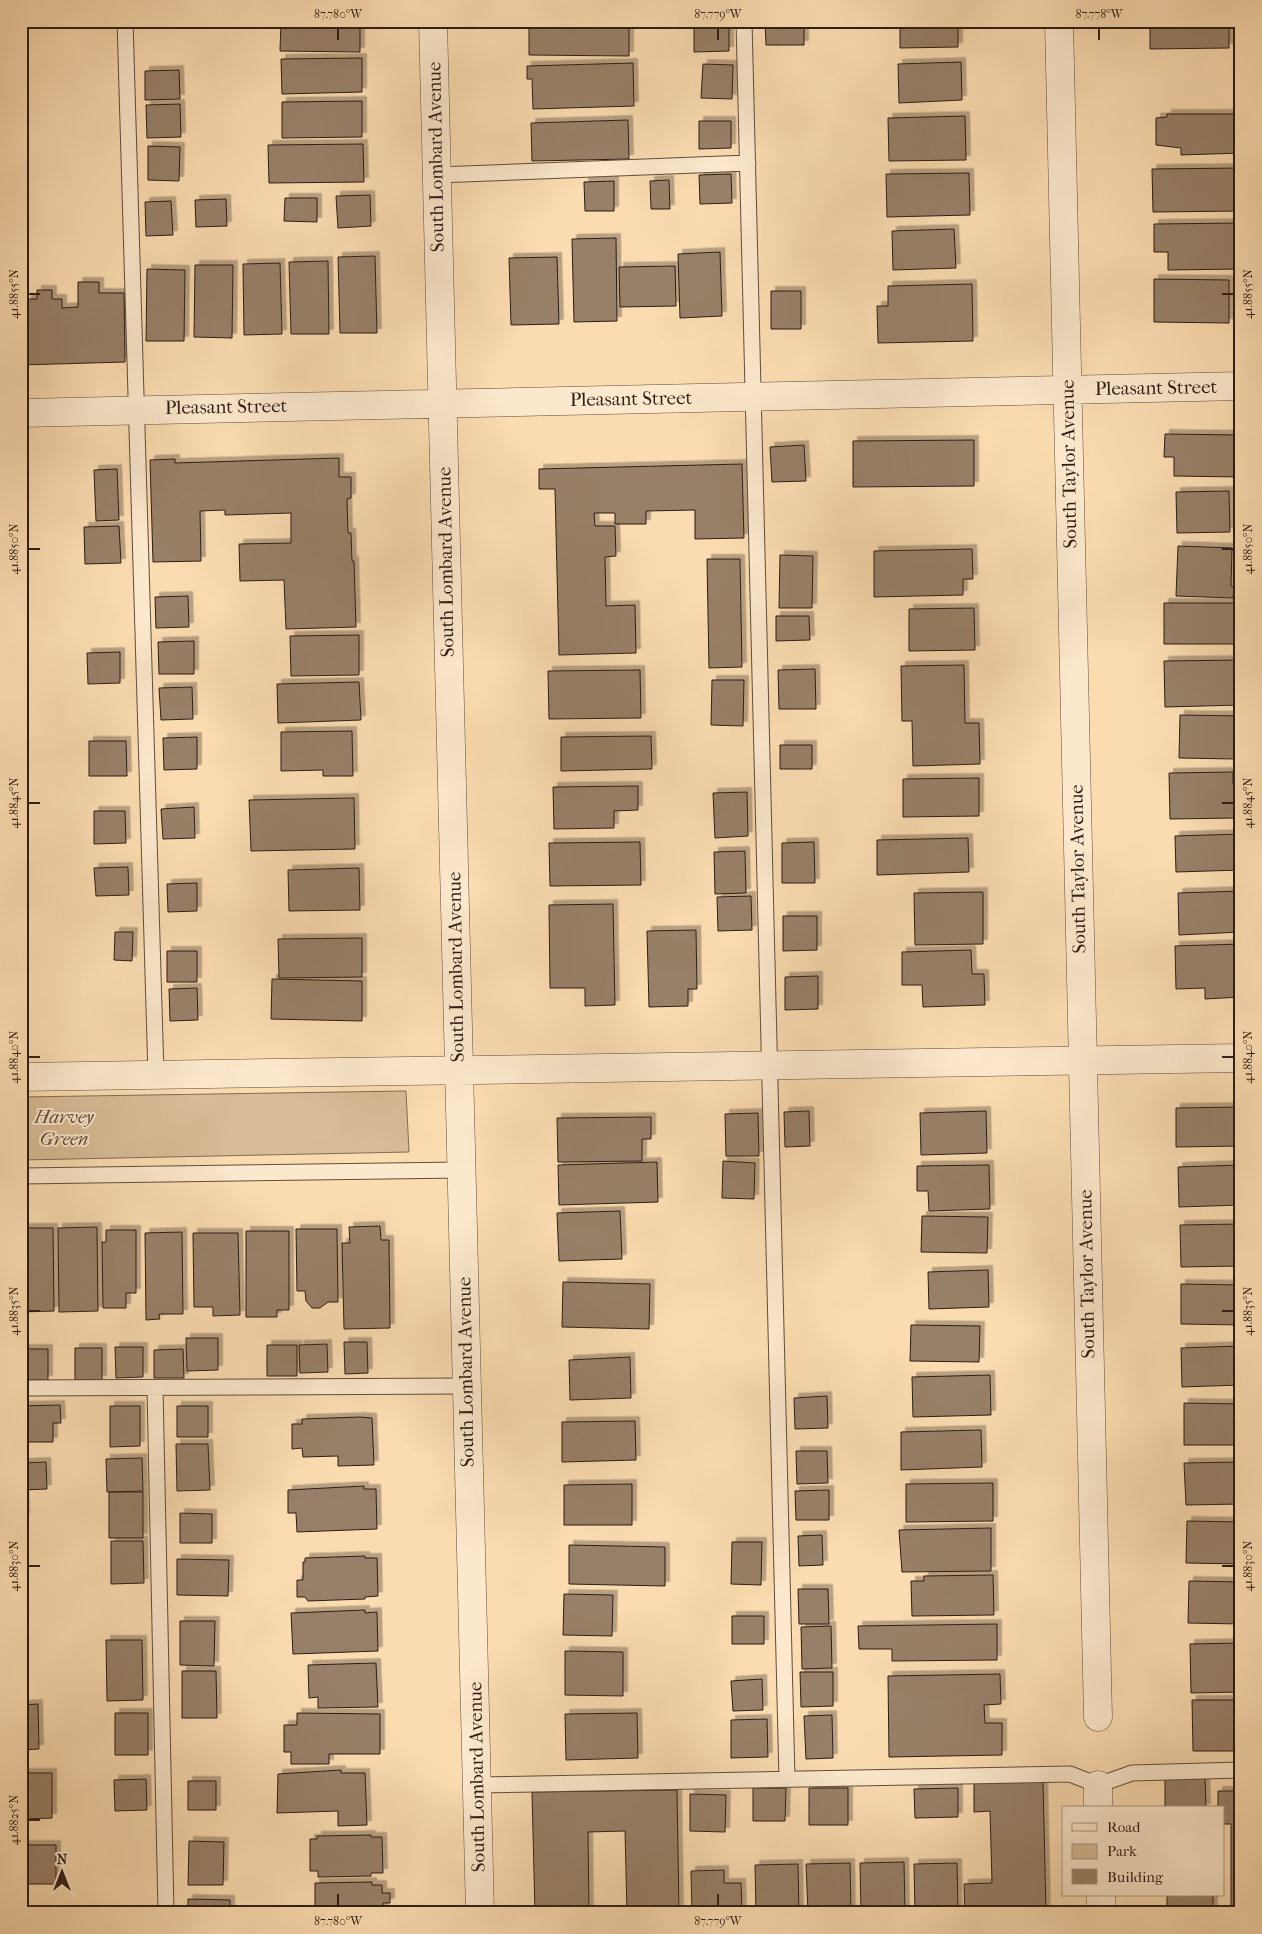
<svg xmlns="http://www.w3.org/2000/svg" width="1262" height="1934" viewBox="0 0 1262 1934" font-family="'IM FELL French Canon',serif">
  <defs>
    <filter id="shadow"><feDropShadow dx="4.5" dy="-4.5" stdDeviation="0" flood-color="#0004"/></filter>
  </defs>
  <rect width="100%" height="100%" fill="#fbdcb1"/>
  <filter id="stains"><feTurbulence type="fractalNoise" baseFrequency=".004" numOctaves="4"/><feColorMatrix values="0 0 0 0 .2 0 0 0 0 .09 0 0 0 0 .02 0 0 0 .5 -.17"/></filter>
  <radialGradient id="worn" r=".72"><stop offset=".6" stop-color="#630" stop-opacity="0"/><stop offset="1" stop-color="#630" stop-opacity=".3"/></radialGradient>
  <path fill="#d8bc97" stroke="#826c56" d="M406,1091L409,1152L21,1160V1097Z"/>
  <path fill="#988067" stroke="#2d1d16" filter="url(#shadow)" d="M281,21H360V52L280,51Z
    M529,21H629V56L529,55Z
    M694,21H729V51L694,52Z
    M765,21H804V45H766Z
    M900,21H958V47L900,48Z
    M1150,21H1229V48L1150,49Z
    M362,58V92L282,94L281,59Z
    M961,62L962,100L899,103L898,64Z
    M633,63L634,106L533,109L532,79H527V66Z
    M703,64L733,65L732,99L701,98Z
    M179,70L180,99L145,100V71Z
    M362,101V137L282,138V102Z
    M180,104L181,137L147,138L146,105Z
    M1167,114H1241V153L1181,155V148L1156,145V118L1167,117Z
    M965,116L966,160L889,161L888,118Z
    M628,120L629,159L532,161L531,123Z
    M699,121H731V148L699,149Z
    M363,144L364,182L269,183L268,145Z
    M148,146L180,147L179,181L148,180Z
    M1241,168V211L1153,212L1152,169Z
    M969,173L970,215L887,217L886,174Z
    M731,174L732,203L700,204L699,175Z
    M669,180L670,209H651L650,181Z
    M614,181V211H585L584,182Z
    M370,195L371,226L338,228L336,196Z
    M285,198H317V222L284,221Z
    M226,199L227,226L196,227L195,200Z
    M171,201L173,235L146,236L145,202Z
    M1241,223V269L1168,270V252H1154V224Z
    M954,229L956,268L893,270L892,231Z
    M616,238L617,321L574,322L572,239Z
    M720,252L722,316L680,318L678,254Z
    M375,256L377,333H340L338,257Z
    M557,257L559,324L511,325L509,258Z
    M328,261L329,334H291L289,262Z
    M280,263L282,334L244,335L243,264Z
    M195,265H233L232,338L194,337Z
    M675,266L676,306L620,307L619,267Z
    M147,269L185,270L184,341H146Z
    M1154,279L1229,280V323L1154,322Z
    M78,282H99V293H124L125,362L21,365V310H27V299H37V290H52V299H62V308L78,307Z
    M972,284L973,341L878,343L877,306H888V286Z
    M771,291H801V329H771Z
    M1165,434L1241,435V477L1174,476V457H1164Z
    M974,440V486L853,487V441Z
    M804,445L806,481L772,482L770,447Z
    M339,458V477H351V498L347,499L348,533H351L352,561H354L356,627L286,629L284,580L240,581L239,544L291,543V513L225,515V510L200,511L201,561L153,562L150,460L175,459V463Z
    M742,464L744,538L695,539V510L646,511V524H615V513H594L595,526H615L616,556L605,557L606,606L635,605L636,653L559,655L555,489H539V469Z
    M117,469L119,520L96,521L94,470Z
    M1229,491L1230,532L1177,533L1176,492Z
    M119,526L121,563L85,564L84,527Z
    M1178,546L1232,548L1231,586L1234,587L1233,598L1176,596Z
    M972,549L973,579H963V595L874,597V551Z
    M780,555L813,556L812,608H779Z
    M707,559H740L742,667L709,668Z
    M188,596L189,627L156,628L155,597Z
    M1164,603H1241V644H1164Z
    M974,608L975,650L909,651V609Z
    M776,616H809L810,640L776,641Z
    M359,635V675L291,676L290,636Z
    M194,641V674H159L158,642Z
    M120,652V683L88,684L87,653Z
    M1241,660V705L1165,707L1164,661Z
    M964,665L965,723H979L980,764L913,766L912,721H902L901,666Z
    M815,669L816,709H779L778,670Z
    M640,670L641,718L549,719L548,671Z
    M712,680H744L743,726L711,725Z
    M359,682L361,720L278,723L277,684Z
    M192,687L193,719L161,720L159,688Z
    M1180,715L1241,716V743H1235L1234,759L1179,758Z
    M352,731L353,776H323V770L281,771V732Z
    M651,736L652,769L561,771V737Z
    M21,737L23,788H21Z
    M197,737V769L164,770L163,738Z
    M89,741H126L127,776H89Z
    M780,745H812V769H780Z
    M1233,772V784H1241V804H1235L1236,818L1170,819L1169,773Z
    M979,778V816L903,817V779Z
    M638,786V810L614,811V828L554,829L553,787Z
    M747,792L748,836L715,838L713,793Z
    M354,798L355,849L251,851L249,800Z
    M194,807L195,838L163,839L161,809Z
    M94,811H125L126,843L94,844Z
    M1241,834V870L1176,872L1175,836Z
    M968,838L969,872L877,875V840Z
    M640,842L641,885L550,886L549,843Z
    M814,842L815,883H782V843Z
    M745,851L746,893L715,894L714,852Z
    M128,867L129,895L96,896L94,868Z
    M359,868L360,910L289,911L288,870Z
    M197,883V911L168,912L167,884Z
    M1241,891V932L1179,935L1178,893Z
    M983,892V944L915,945L914,893Z
    M751,896L752,930L718,931L717,897Z
    M613,904L615,1005L585,1006V988H550L549,905Z
    M783,916H817V950L783,951Z
    M696,930L697,989H688V1006L649,1007L647,931Z
    M115,932H133L132,961L114,960Z
    M362,938V977L279,978L278,939Z
    M1241,944V997L1205,999V988L1176,989L1175,946Z
    M971,950L972,974H984L985,1005L923,1007L922,985H902V952Z
    M167,951H197V982H167Z
    M818,976V1009L785,1010V977Z
    M272,979L362,981V1021L271,1019Z
    M197,988L198,1020L170,1021L169,989Z
    M1241,1107V1146L1176,1147V1108Z
    M809,1111L810,1146L785,1147L784,1112Z
    M986,1111L987,1153L921,1155L920,1113Z
    M758,1113L759,1156H726L725,1114Z
    M651,1117V1139H642V1161L558,1162L557,1118Z
    M723,1161L755,1163L754,1199L722,1198Z
    M657,1162L658,1202L559,1205L558,1165Z
    M989,1165L990,1209L929,1211L928,1191H917V1166Z
    M1241,1165V1205L1179,1207L1178,1167Z
    M620,1211L622,1259L559,1261L557,1213Z
    M922,1216L988,1217L987,1253L921,1252Z
    M1241,1224V1266L1181,1267L1180,1225Z
    M380,1226L381,1240H389L390,1328L344,1329L342,1243H350L349,1227Z
    M97,1227L98,1311L59,1312L58,1228Z
    M21,1228H53L54,1311L21,1312Z
    M296,1229H337L338,1302H328L320,1308H312L306,1301L305,1291H297Z
    M106,1230H136V1293H126V1308H103L102,1242H106Z
    M246,1231H289V1310H277V1317H246Z
    M182,1232L183,1314H159L160,1319L146,1320L145,1233Z
    M193,1233H238L240,1315L213,1316V1307H194Z
    M988,1270L989,1307L929,1309L928,1272Z
    M563,1282L650,1284L649,1329L562,1327Z
    M1181,1284L1241,1285V1325L1181,1324Z
    M911,1325L980,1326L979,1362L910,1361Z
    M186,1338H218V1370L187,1371Z
    M344,1342H367L368,1373L345,1374Z
    M327,1344L328,1372L300,1373L299,1345Z
    M267,1345H297V1376H267Z
    M1241,1346V1385L1182,1387L1181,1348Z
    M115,1347H143V1377L116,1378Z
    M75,1348H102V1380H75Z
    M21,1349H48V1380H21Z
    M183,1349L184,1378H154V1350Z
    M630,1357L631,1398L570,1400L569,1360Z
    M990,1375L991,1415L913,1417L912,1377Z
    M827,1396L828,1428L795,1429L794,1398Z
    M1184,1403L1241,1404V1445H1184Z
    M60,1405L61,1423H53V1442H21V1406Z
    M110,1406H140V1446L110,1447Z
    M177,1406H208V1437H177Z
    M360,1417L372,1418L374,1465L338,1466V1456L303,1457L302,1448L292,1449V1424H302V1419Z
    M635,1421L636,1460L562,1462V1422Z
    M981,1430L982,1467L901,1470V1432Z
    M176,1444H208L210,1490L177,1491Z
    M21,1447L23,1463L46,1462L47,1489L21,1490Z
    M796,1451H827L828,1483L797,1484Z
    M142,1458L143,1491L107,1492L106,1459Z
    M1241,1462V1504L1186,1505L1184,1463Z
    M993,1483V1521L906,1522V1484Z
    M632,1484V1525H564V1485Z
    M364,1486V1489H376L377,1529L297,1532L296,1513H288V1490Z
    M829,1490V1520H796L795,1491Z
    M109,1492H143V1538H109Z
    M24,1494L25,1518H21V1495Z
    M180,1513L212,1514V1543H180Z
    M1187,1521L1241,1522V1564L1186,1563Z
    M991,1528V1571L902,1572L899,1530Z
    M822,1535L823,1565L799,1566L798,1536Z
    M111,1541H143L144,1583L111,1584Z
    M732,1542H762L761,1585L731,1584Z
    M569,1545L665,1547V1586L569,1584Z
    M365,1556V1558H377L378,1596L365,1597V1599L308,1601L305,1597H297V1580H303V1562H305V1558Z
    M177,1559L229,1560L228,1596L177,1595Z
    M993,1575L994,1615L912,1616L911,1581H924V1576Z
    M1189,1581L1241,1582V1624L1188,1623Z
    M798,1589H828L829,1624H799Z
    M564,1594L613,1595L612,1636L563,1635Z
    M365,1610V1613L377,1612L378,1651L293,1654L291,1613Z
    M732,1616H764V1644H732Z
    M180,1621H215L214,1666L180,1665Z
    M997,1624V1660L892,1661V1649H859L858,1626Z
    M831,1626L832,1668L802,1669L801,1627Z
    M21,1635H23V1683H21Z
    M106,1640H142L143,1700L107,1701Z
    M1241,1643V1692L1191,1693L1190,1644Z
    M565,1651L623,1652V1696L565,1695Z
    M376,1663L378,1707L318,1708V1697L309,1698L308,1665Z
    M182,1671H216L217,1718H182Z
    M800,1672H833V1706L801,1707Z
    M1000,1674L1001,1704L984,1705L985,1723H1002V1755L889,1757L888,1676Z
    M762,1679L763,1710L733,1711L731,1681Z
    M1192,1700H1241V1751H1193Z
    M38,1704L39,1749L21,1750V1705Z
    M115,1713H148V1755H115Z
    M297,1713L380,1714V1754H329V1764H291V1752H284V1725H297Z
    M637,1713L638,1758L566,1760L565,1714Z
    M832,1715L833,1758L806,1759L804,1716Z
    M767,1719L768,1757L731,1758V1720Z
    M341,1770V1773H365L367,1825L338,1826V1811L277,1813L278,1774Z
    M21,1773H52V1818L21,1819Z
    M1165,1777H1205L1206,1808H1165Z
    M146,1779L147,1810L115,1811L114,1780Z
    M188,1781H216V1810H188Z
    M1043,1781L1046,1913H965L964,1884L992,1883L990,1811L974,1812V1783Z
    M753,1788H786L785,1821H753Z
    M809,1788H848V1825H809Z
    M958,1788V1817L915,1818L914,1789Z
    M677,1790L679,1913H627L625,1831L588,1832L589,1913H535L532,1792Z
    M1218,1791H1241V1913H1231V1824H1223V1808H1218Z
    M690,1794L726,1795L725,1832L690,1831Z
    M371,1835V1837H382L383,1873H371V1876L318,1877V1871H310V1839H317V1836Z
    M189,1841L224,1842L223,1885H188Z
    M21,1845H56V1884H21Z
    M904,1862L905,1913H861L860,1863Z
    M850,1863L851,1913H808L806,1864Z
    M957,1863L958,1913H915L914,1864Z
    M798,1864L799,1913H756L755,1865Z
    M724,1870V1883H741L742,1913H692L691,1871Z
    M372,1882V1885H382V1893H390V1903H383L384,1913H315V1883Z
    M1167,1895H1213V1913H1167Z
    M188,1899L230,1900V1913H188Z"/>
  <g fill="none" stroke-linecap="round" stroke-linejoin="round">
    <g stroke="#604d3d" stroke-width="17">
      <path id="lane" d="M125,21L156,1075
        M744,21L787,1779
        M437,175L748,163
        M21,1176L461,1170
        M21,1388L467,1386
        M155,1388L166,1913
        M477,1785L1070,1774L1098,1785L1132,1773L1241,1770"/>
    </g>
    <g stroke="#604d3d" stroke-width="29">
      <path id="street" d="M433,21L480,1913
        M1059,21L1098,1717
        M21,413L1241,386
        M21,1077L1241,1058
        M1098,1785V1808
        M1101,1895V1913"/>
    </g>
    <use href="#lane" stroke="#fce8cc" stroke-width="15"/>
    <use href="#street" stroke="#fce8cc" stroke-width="28"/>
  </g>
  <path fill="none" stroke="#2d1d16" stroke-width="2" d="M338,28V40M718,28V40M1099,28V40M28,294H40M1222,294H1234M28,549H40M1222,549H1234M28,803H40M1222,803H1234M28,1057H40M1222,1057H1234M28,1311H40M1222,1311H1234M28,1566H40M1222,1566H1234M28,1820H40M338,1894V1906M718,1894V1906"/>
  <g text-anchor="middle" dominant-baseline="central" stroke-width="4" stroke-linejoin="round" paint-order="stroke">
    <g font-size="19" fill="#2d1d16" stroke="#fce8cc">
      <text transform="translate(436 157) rotate(-91)">South Lombard Avenue</text>
      <text transform="translate(1156 388) rotate(-1)">Pleasant Street</text>
      <text transform="translate(631 399) rotate(-1)">Pleasant Street</text>
      <text transform="translate(226 407) rotate(-1)">Pleasant Street</text>
      <text transform="translate(1069 464) rotate(-91)">South Taylor Avenue</text>
      <text transform="translate(446 562) rotate(-91)">South Lombard Avenue</text>
      <text transform="translate(1078 869) rotate(-91)">South Taylor Avenue</text>
      <text transform="translate(456 967) rotate(-91)">South Lombard Avenue</text>
      <text transform="translate(1087 1274) rotate(-91)">South Taylor Avenue</text>
      <text transform="translate(466 1372) rotate(-91)">South Lombard Avenue</text>
      <text transform="translate(477 1777) rotate(-91)">South Lombard Avenue</text>
    </g>
    <g font-size="19" font-style="italic" fill="#604d3d" stroke="#fce8cc">
      <text x="64" y="1117">Harvey<tspan x="64" dy="22">Green</tspan></text>
    </g>
  </g>
  <rect width="1262" height="1934" fill="none" stroke="#fbdcb1" stroke-width="55"/>
  <rect x="1062" y="1806" width="162" height="90" fill="#fce8cc" stroke="#a99783"/>
  <rect x="1072" y="1823" width="25" height="8" fill="#fce8cc" stroke="#a99783"/>
  <text x="1107" y="1832" font-size="15" fill="#2d1d16">Road</text>
  <rect x="1072" y="1844" width="25" height="15" fill="#d8bc97" stroke="#a99783"/>
  <text x="1107" y="1856" font-size="15" fill="#2d1d16">Park</text>
  <rect x="1072" y="1869" width="25" height="15" fill="#988067" stroke="#a99783"/>
  <text x="1107" y="1882" font-size="15" fill="#2d1d16">Building</text>
  <g transform="translate(62 1872)" stroke="#fce8cc" stroke-width="4" paint-order="stroke">
  <path d="M0-4L9 19L0 12L-9 19Z" fill="#2d1d16"/>
  <text y="-8" font-size="14" font-weight="bold" text-anchor="middle" fill="#2d1d16">N</text>
  </g>
  <rect x="28" y="28" width="1206" height="1878" fill="none" stroke="#2d1d16" stroke-width="2"/>
  <g font-size="12" text-anchor="middle" fill="#2d1d16">
    <text x="338" y="18">87.780°W</text>
    <text x="718" y="18">87.779°W</text>
    <text x="1099" y="18">87.778°W</text>
    <text transform="translate(14 294) rotate(-90)" y="4">41.8855°N</text>
    <text transform="translate(1248 294) rotate(-90)" y="4">41.8855°N</text>
    <text transform="translate(14 549) rotate(-90)" y="4">41.8850°N</text>
    <text transform="translate(1248 549) rotate(-90)" y="4">41.8850°N</text>
    <text transform="translate(14 803) rotate(-90)" y="4">41.8845°N</text>
    <text transform="translate(1248 803) rotate(-90)" y="4">41.8845°N</text>
    <text transform="translate(14 1057) rotate(-90)" y="4">41.8840°N</text>
    <text transform="translate(1248 1057) rotate(-90)" y="4">41.8840°N</text>
    <text transform="translate(14 1311) rotate(-90)" y="4">41.8835°N</text>
    <text transform="translate(1248 1311) rotate(-90)" y="4">41.8835°N</text>
    <text transform="translate(14 1566) rotate(-90)" y="4">41.8830°N</text>
    <text transform="translate(1248 1566) rotate(-90)" y="4">41.8830°N</text>
    <text transform="translate(14 1820) rotate(-90)" y="4">41.8825°N</text>
    <text x="338" y="1925">87.780°W</text>
    <text x="718" y="1925">87.779°W</text>
  </g>
  <rect width="100%" height="100%" filter="url(#stains)"/>
  <rect width="100%" height="100%" fill="url(#worn)"/>
</svg>
